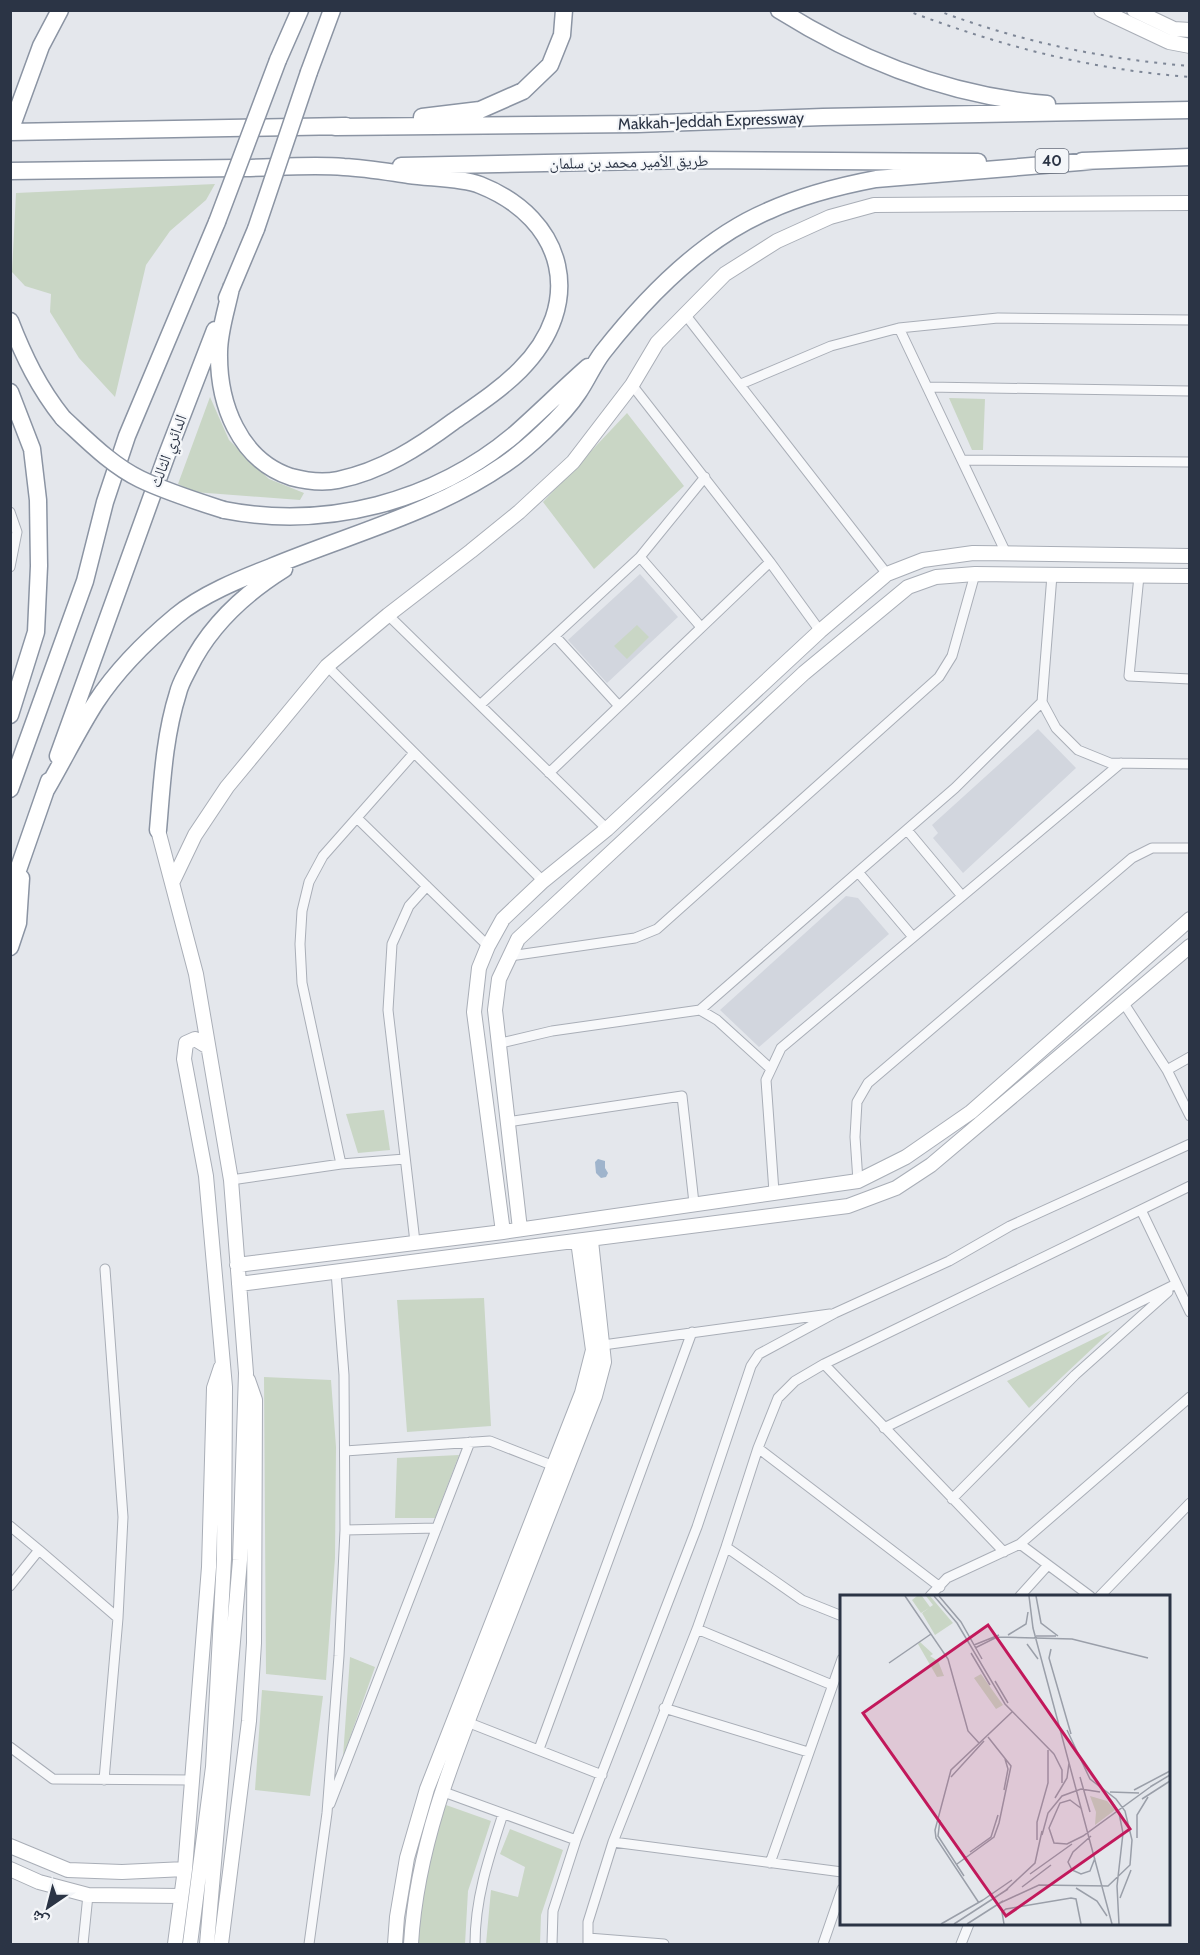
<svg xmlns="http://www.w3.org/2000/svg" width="1200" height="1955" viewBox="0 0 1200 1955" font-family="Cabin,'Noto Naskh Arabic',sans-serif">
  <rect width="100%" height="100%" fill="#e4e7ec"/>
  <path fill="#d2d6de" d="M640,574L678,617L607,683L568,640Z
    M1038,729L1076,768L963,873L933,838L938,833L932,825Z
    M846,896L858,898L889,934L759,1047L720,1010Z"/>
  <path fill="#c9d6c5" d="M215,184L206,200L170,231L146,265L115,397L79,358L50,312L51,294L25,286L12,272L16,193Z
    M210,397L229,440L269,479L304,493L300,500L194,492L178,484Z
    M949,398L985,399L983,450H972Z
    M627,413L684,486L594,569L543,502Z
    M637,625L649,637L627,659L614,646Z
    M384,1110L390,1150L358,1153L346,1114Z
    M484,1298L491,1426L407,1432L397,1300Z
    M1112,1330L1029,1408L1007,1381Z
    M264,1377L331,1380L336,1447L335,1558L326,1680L266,1674Z
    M459,1455L435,1518H395L397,1458Z
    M350,1657L375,1667L343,1757Z
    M262,1690L323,1696L310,1796L255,1790Z
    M446,1805L491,1821L468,1891L465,1944H417L420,1897L430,1850Z
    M510,1829L563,1850L541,1915L540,1944H486L491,1890L518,1897L525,1867L500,1854Z"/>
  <path fill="#9fb4cc" d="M598,1159L605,1161V1168L608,1173L606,1177L601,1178L596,1173L595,1162Z"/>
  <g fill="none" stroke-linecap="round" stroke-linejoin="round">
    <g stroke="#a9aeb7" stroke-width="11">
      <path id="street" d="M684,313L887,574
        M899,328L1006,553
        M741,384L831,346L899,328L998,318L1190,320
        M632,385L770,562L820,631
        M927,387L1190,391
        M962,460L1190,462
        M10,512L17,532L10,567
        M640,557L701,627
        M1052,575L1042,702L1056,728L1078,750L1110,763L1190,764
        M1139,576L1129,676L1190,679
        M388,615L607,829
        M555,636L619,706
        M327,666L543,881
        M480,705L640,557L705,477
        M549,773L770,562
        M357,818L488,946
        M907,830L962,896
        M913,937L858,872L955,788L1042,702
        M510,956L635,938L657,929L939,677L952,656L975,574
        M1123,1002L1167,1070L1190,1116
        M700,1010L717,1020L771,1069
        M497,1044L552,1031L700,1010L858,872
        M1167,1070L1190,1057
        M507,1122L682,1096L694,1203
        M341,1164L302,983L300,944L302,911L309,882L323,856L414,753
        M231,1180L341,1164L405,1159
        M858,1181L855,1137L857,1102L868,1083L1132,858L1152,848H1190
        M774,1192L766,1080L781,1048L1121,763
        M1141,1210L1190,1312
        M415,1242L388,1010L392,944L409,906L427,886
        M603,1345L830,1314
        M824,1364L1004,1552
        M884,1428L1176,1284
        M758,1448L940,1587
        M345,1451L490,1441L554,1466
        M952,1499L1075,1375L1168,1292
        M10,1526L39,1550L10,1586
        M345,1530L437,1528
        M1020,1544L1090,1596
        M726,1547L802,1600L842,1616
        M39,1550L118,1618L123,1517L105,1269
        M930,1596L947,1578L1020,1544L1190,1397
        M1020,1596L1048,1565
        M1100,1596L1190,1503
        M697,1629L832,1685
        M664,1708L808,1752
        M467,1722L602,1775
        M10,1747L53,1779L192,1780
        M539,1749L692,1332
        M104,1780L118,1618
        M441,1791L576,1840
        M330,1804L470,1442
        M613,1842L842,1872
        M770,1863L842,1659
        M588,1938L664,1944
        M83,1944L88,1895
        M309,1944L327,1813L339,1656L345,1530L344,1375L336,1272
        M475,1944C475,1898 489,1857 503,1814
        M552,1944L553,1911L576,1840L697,1527L751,1366L759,1354L835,1313L949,1261L1010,1226L1190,1144
        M588,1944V1922L613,1842L697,1629L726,1547L758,1448L778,1398L795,1381L824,1364L1190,1186
        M823,1944L842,1889
        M961,1944L969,1924"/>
    </g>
    <g stroke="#a9aeb7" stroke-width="16">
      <path id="secondary" d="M1101,10L1169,42L1190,46
        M1134,10L1174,29L1190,30
        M158,830L196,974L231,1180L246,1373L240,1560L207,1944
        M172,883L195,835L227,787L327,666L388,615L471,551L519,512L573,462L632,385L657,343L725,274L777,241L830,217L874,205L1190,203
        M520,1229L495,1010L499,979L518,939L804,673L908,587L936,577L975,574L1190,576
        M503,1232L474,1012L479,968L488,946L503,919L543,881L607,829L820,631L887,574L923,560L973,553L1190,556
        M237,1265L503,1232L858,1181L906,1157L971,1112L1190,919
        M239,1284L848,1206L896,1188L931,1165L1190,946
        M10,1846L68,1870L122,1872L185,1869
        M10,1869L39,1882L88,1895L181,1896
        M175,1944L185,1869L209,1567L214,1388L221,1367
        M190,1944L213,1767L224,1559L225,1387L206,1176L184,1059L186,1043L195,1039L208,1047
        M221,1944L249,1721L254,1643L255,1400L248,1380
        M395,1944L397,1917L407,1858L427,1789L582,1393L593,1350L578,1241
        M411,1944C417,1842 457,1748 494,1654C528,1568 561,1482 595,1396L604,1362L591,1241"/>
    </g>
    <g stroke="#8b94a3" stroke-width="19">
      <path id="highway" d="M779,10C862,62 950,96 1047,104
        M278,60L300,10
        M309,72L332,10
        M422,117L480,110L523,91L550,65L562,35L564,10
        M335,127L637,124L823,117L1190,110
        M10,131L41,46L60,10
        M10,132L346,126
        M1082,161L1190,157
        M401,166L692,160L978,162
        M10,171C86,170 162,169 237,168C272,168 309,164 344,167C366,168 388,172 409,175C429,178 463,178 480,185C566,219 586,304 520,370C500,390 477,405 454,421C419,447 382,471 338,480C323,483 306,481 291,477C239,460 218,403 219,352C219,331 227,308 231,288
        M227,298L256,229
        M10,321C24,357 39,388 63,418
        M10,392L32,449L38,500L39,566L36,632L10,715
        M224,510C326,530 434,502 514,435C539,413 563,389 588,367
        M58,756L166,457L215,330
        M10,789L85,581L105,502L127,436L217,222
        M46,790C63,761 78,730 96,702C117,670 146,641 176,616C201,595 240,579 271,567C350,534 434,513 505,464C528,448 563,416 578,393C587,380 593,365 603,352C647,296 702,239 768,211C803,195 839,186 876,179L1092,161
        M158,830C162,784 164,737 178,693C180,684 185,676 189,668C210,625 244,594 284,569
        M10,893L49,781
        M10,947L18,923L21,878"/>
    </g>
    <use href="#street" stroke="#f7f8fa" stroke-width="9"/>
    <use href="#secondary" stroke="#fff" stroke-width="14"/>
    <use href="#highway" stroke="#fff" stroke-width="16"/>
    <path stroke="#7d8696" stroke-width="2" stroke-dasharray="3 6" stroke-linecap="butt" d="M905,10C1001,46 1087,69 1190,77
      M936,10C1018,41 1102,59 1190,66"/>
    <g stroke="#8b94a3" stroke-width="19" stroke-linecap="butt">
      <path id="highway-bridge" d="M217,222L278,60
        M256,229L309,72
        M63,418C87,440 111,465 140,479C167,492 196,501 224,510"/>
    </g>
    <use href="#highway-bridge" stroke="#fff" stroke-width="16"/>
  </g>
  <g text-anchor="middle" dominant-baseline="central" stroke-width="4.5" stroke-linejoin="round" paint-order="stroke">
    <rect fill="#f4f6f9" stroke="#676e7b" stroke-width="1.5" x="1035.5" y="149" width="33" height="24" rx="4.5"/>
    <g font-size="15" font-weight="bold" fill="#2b3445">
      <text x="1052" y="161">40</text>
    </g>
    <g font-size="16" fill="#2b3445" stroke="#f4f6f9">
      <text transform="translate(711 121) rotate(-2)">Makkah-Jeddah Expressway</text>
      <text transform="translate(629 162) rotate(-1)">طريق الأمير محمد بن سلمان</text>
      <text transform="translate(168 451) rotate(-69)">الدائري الثالث</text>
    </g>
  </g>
  <g transform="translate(840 1595)">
    <rect width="330" height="330" fill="#e4e7ec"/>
    <path d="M77,1H82L90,12L93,10L86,1H90L113,28L95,40L82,18L89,13L81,18L72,5ZM80,47L93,59L90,61L98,66L104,81L97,82L78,49ZM141,79L163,110L156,114L134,83ZM250,201L267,206L275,215L255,230L256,217Z" fill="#c9d6c5"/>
    <path fill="none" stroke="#9a9fa9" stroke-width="1.5" d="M65,1L108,64L128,136L139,148M94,1L117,28L165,109L214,159M99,1L121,27L142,64M189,1L193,33L272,329M196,1L201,28L218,41M168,40L186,29L188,17M196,41H216M187,49L198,64M134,50L159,40M135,53L157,42L232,44L308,63M211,54L209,63L231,139M131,58L150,90M49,68L91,39M155,86L168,108M214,159L222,175V188M111,182L144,146M240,182L250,217M310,192L330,180M164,195L168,174L165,164M294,195L330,176M270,197L299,198M215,203L227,183L229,168M270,204L279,218L283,238L277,291L279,329M302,204L330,186M242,214L230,205L220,208L209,233L214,248L227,249L243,241L313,190M100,225L98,241L124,281M202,240L208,218L222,201L241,194L260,197M251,241L233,257L228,267L232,275L241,279L250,276L255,263M297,243V220L308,202M197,245V227L208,188V155M130,257L151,242L158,220M117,269L154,242L159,228L171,171L148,142M190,279L232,249M182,292L211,270M236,293L257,306L267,321M165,296L195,268L202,236M280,303L291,275M143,305L172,285M139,308L96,243L95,235L111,175L172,117M160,308L199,290L268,291L290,270L292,245L285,216L276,204L250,184L227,135M101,329L143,305M114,329L168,294M127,329L163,306M164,329L162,317L166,314L231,303L236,304L241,329"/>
    <path fill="#c2185b" fill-opacity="0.15" stroke="#c2185b" stroke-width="3" d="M148,30L290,234L166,321L23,118Z"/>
    <rect width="330" height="330" fill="none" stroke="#2b3445" stroke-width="3"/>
  </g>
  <rect width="1200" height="1955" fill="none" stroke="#2b3445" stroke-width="24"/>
  <g transform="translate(48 1907) rotate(215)" stroke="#f4f6f9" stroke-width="4.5" paint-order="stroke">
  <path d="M0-4.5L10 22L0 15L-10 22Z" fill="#2b3445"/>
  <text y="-9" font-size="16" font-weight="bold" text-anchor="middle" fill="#2b3445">ش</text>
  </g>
</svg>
